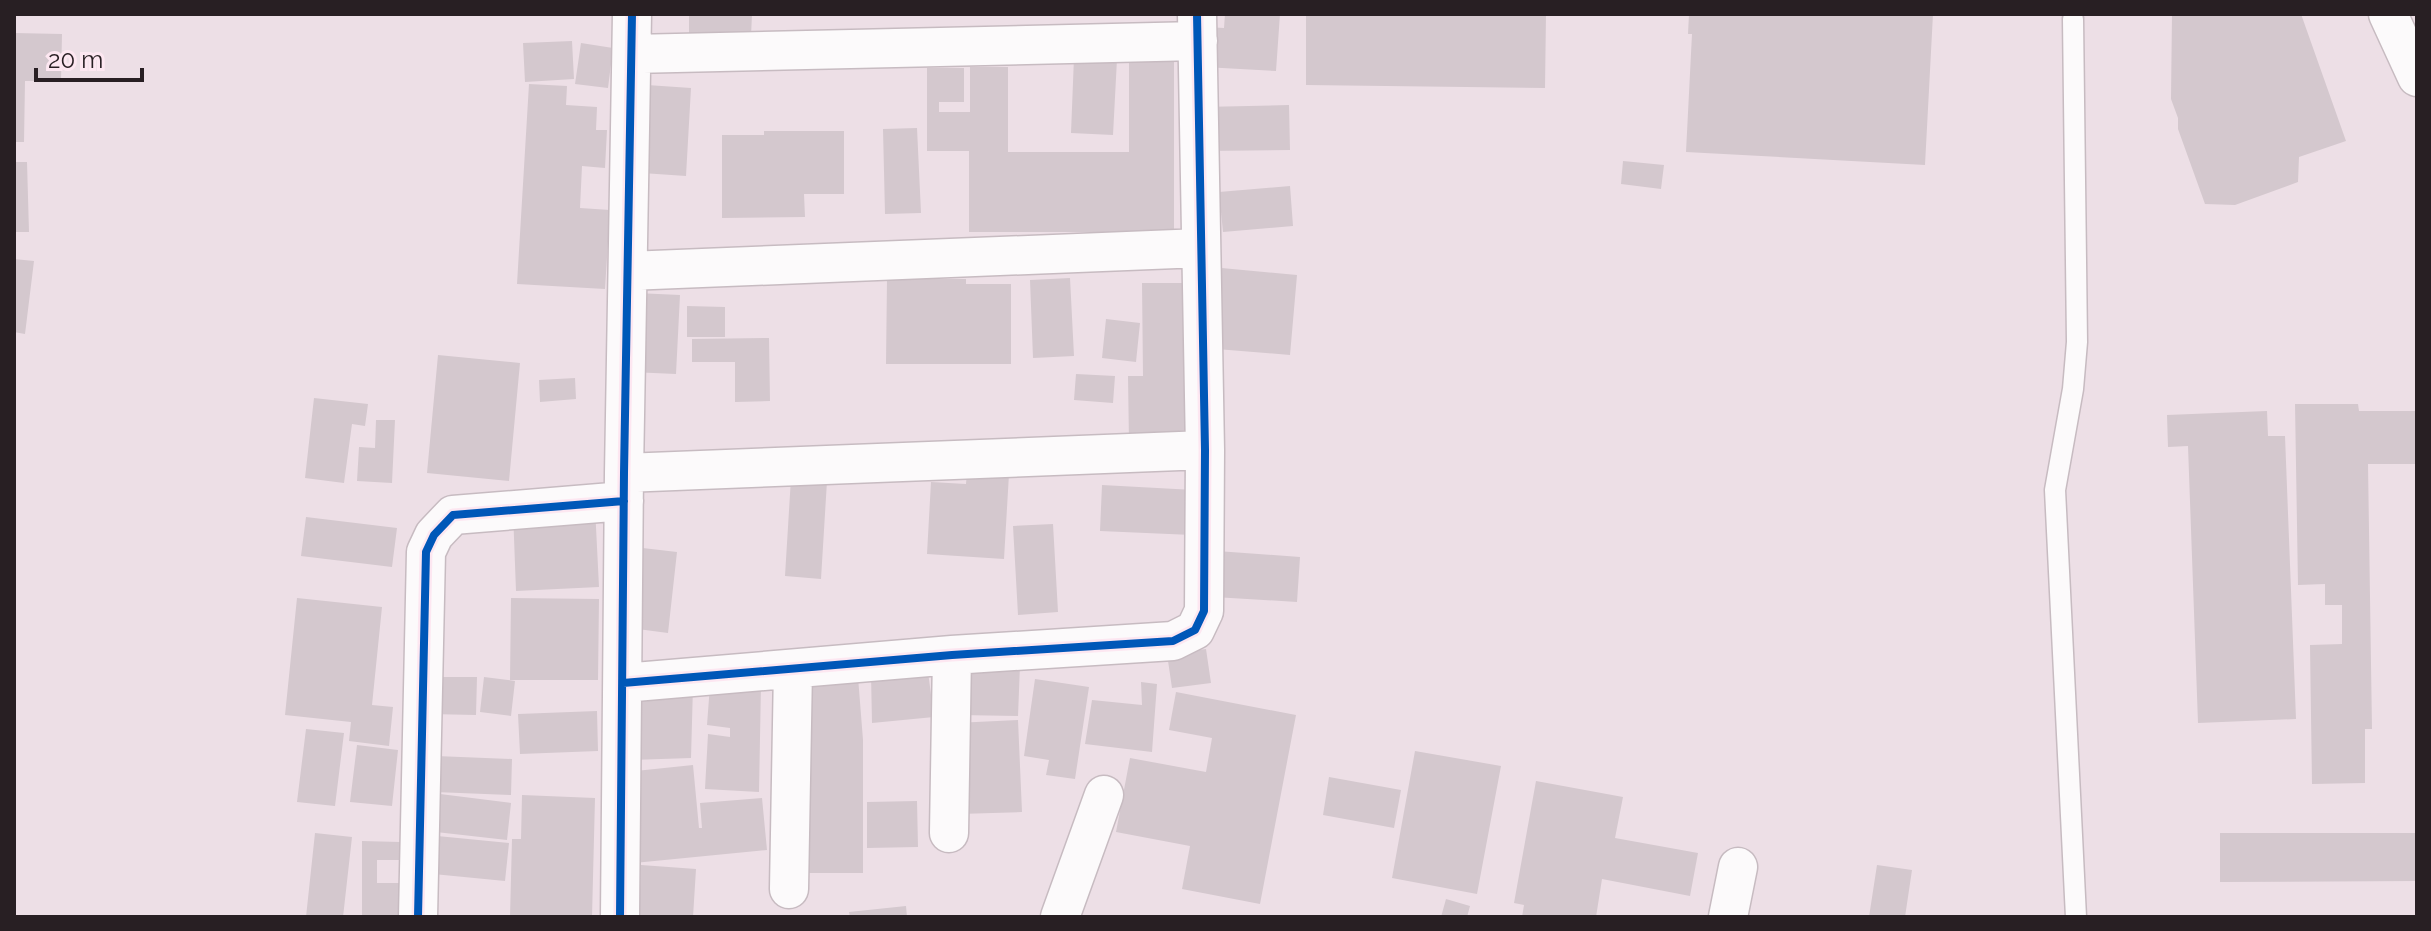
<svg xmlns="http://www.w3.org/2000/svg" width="2431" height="931" viewBox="0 0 2431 931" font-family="Raleway,sans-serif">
  <rect width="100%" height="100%" fill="#eddfe6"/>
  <path fill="#d4c8ce" d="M689,14H752L751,36L689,34Z
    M1225,14H1280L1276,71L1204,67L1206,27L1224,28Z
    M1306,14H1546L1545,88L1306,85Z
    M1689,14H1933L1925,165L1686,152L1692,34H1688Z
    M2172,14H2301L2346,141L2299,157L2298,182L2235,205L2205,204L2178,129V118L2171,99Z
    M14,33L62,34L61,81H25L24,142H14Z
    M572,41L574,79L525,82L523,43Z
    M581,43L613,48L608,88L575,84Z
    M1074,57L1117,59L1113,135L1071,133Z
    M1129,58H1174V232H969V151H927V68H964V102H939V112H970V67H1008V152H1129Z
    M529,84L567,86L566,105L597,107L596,130H607L605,168L582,166L580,208L610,210L605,289L517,284Z
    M647,85L691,88L686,176L642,173Z
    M1289,105L1290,150L1203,151L1202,107Z
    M917,128L921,213L885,214L883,129Z
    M764,131H844V194H804L805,217L722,218V135H764Z
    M1623,161L1664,165L1661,189L1621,184Z
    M14,162H27L29,232H14Z
    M1290,186L1293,226L1223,232L1219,192Z
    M14,259L34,261L25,334L14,332Z
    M1211,267L1297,275L1290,355L1204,348Z
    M1070,278L1074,356L1033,358L1030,280Z
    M887,279H966V284H1011V364H886Z
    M1142,283H1187L1189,443H1129L1128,376H1143Z
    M636,293L680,295L676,374L631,372Z
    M687,306L725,307V337H687Z
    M1106,319L1140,323L1136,362L1102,358Z
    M769,338L770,401L735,402V362H692V339Z
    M438,355L520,363L509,481L427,473Z
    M1076,374L1115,376L1113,403L1074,400Z
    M575,378L576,399L540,402L539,380Z
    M314,398L368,404L365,426L352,424L344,483L305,478Z
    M2295,404H2358L2359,411H2417V464H2368L2372,729H2365V783L2312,784L2310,645L2342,644V605H2325V584L2298,585Z
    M2267,411L2268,436H2285L2296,719L2198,723L2188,446L2168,447L2167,415Z
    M376,420H395L392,483L357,481L359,447L375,448Z
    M967,471L1009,474L1004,559L927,554L931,482L966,484Z
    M791,478L827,481L821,579L785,576Z
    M1102,485L1194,490L1192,535L1100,531Z
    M595,507L599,587L516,591L513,511Z
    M306,517L397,528L392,567L301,556Z
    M1053,524L1058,612L1018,615L1013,526Z
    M634,547L677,552L668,633L630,628Z
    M1217,551L1300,557L1297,602L1214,597Z
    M297,598L382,607L372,705L393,707L389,746L349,741L351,722L285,715Z
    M511,598L599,599L598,680H510Z
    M1206,649L1211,683L1172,688L1167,654Z
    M1020,665L1018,716L959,715L962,666Z
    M928,672L934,717L872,723L871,674Z
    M429,677H477L476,715L429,714Z
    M484,677L515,681L511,716L480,712Z
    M858,677L863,740V873H795L800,678Z
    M1035,679L1089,687L1075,779L1046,775L1049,760L1024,756Z
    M1141,682L1157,684L1152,752L1085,744L1092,700L1142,705Z
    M761,684L759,792L705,789L708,734L730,737V728L707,725L710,685Z
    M693,686L691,758L631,760L634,687Z
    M1176,692L1296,715L1260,904L1182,889L1190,846L1116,832L1130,758L1206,772L1212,738L1169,730Z
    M597,711L598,751L520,754L518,714Z
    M1018,720L1022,812L959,814L955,723Z
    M306,729L344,733L335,806L297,802Z
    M357,745L398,750L392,806L350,802Z
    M1415,751L1501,766L1477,894L1392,878Z
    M436,756L512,759L511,795L435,792Z
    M693,765L699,828H702L700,803L762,798L767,850L634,863L626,772Z
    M1329,777L1401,790L1394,828L1323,815Z
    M1536,781L1623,797L1615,838L1698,853L1690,896L1602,879L1596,917H1522L1524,905L1514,903Z
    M432,793L511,803L507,840L427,831Z
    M522,795L595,798L592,917H510L512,839H521Z
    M917,801L918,847L867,848V802Z
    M315,833L352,837L343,917H306Z
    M2220,833H2417V881L2220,882Z
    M427,835L509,843L505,881L423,873Z
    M362,841L400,842V860H377V883H404V917H362Z
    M641,865L696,869L693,917H639Z
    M1877,865L1912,870L1905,917H1869Z
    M1446,899L1470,906L1467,917H1441Z
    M906,906L907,917H850L849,912Z"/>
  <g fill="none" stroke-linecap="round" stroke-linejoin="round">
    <g stroke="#c7bbc1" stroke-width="23">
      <path id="service" d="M2073,19L2077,342L2073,389L2055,490L2076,917"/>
    </g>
    <g stroke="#c7bbc1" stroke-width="41">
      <path id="minor" d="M2388,14L2417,77
        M632,54L1198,41
        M628,271L1201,248
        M624,473L1205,450
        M623,683L952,655L1173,641L1195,630L1204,611L1205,450L1197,14
        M949,833L952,655
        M789,889L793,669
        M418,917L426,552L434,535L453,515L624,501
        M620,917L624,473L632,14
        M1060,917L1104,795
        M1728,917L1738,867"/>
    </g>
    <use href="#service" stroke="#fcfafb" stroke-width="20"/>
    <use href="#minor" stroke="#fcfafb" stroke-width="38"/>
    <g stroke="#fde7f1" stroke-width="13">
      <path id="cycleway" d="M623,683L952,655L1173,641L1195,630L1204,611L1205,450L1197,14
        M418,917L426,552L434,535L453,515L624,501
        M620,917L624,473L632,14"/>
    </g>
    <use href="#cycleway" stroke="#0057b8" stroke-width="8"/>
  </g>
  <rect width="2431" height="931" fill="none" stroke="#281f23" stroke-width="32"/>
  <path d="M36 68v12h106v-12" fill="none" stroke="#281f23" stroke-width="4"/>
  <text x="48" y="68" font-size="24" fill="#281f23" stroke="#fde7f1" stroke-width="6" paint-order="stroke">20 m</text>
</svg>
